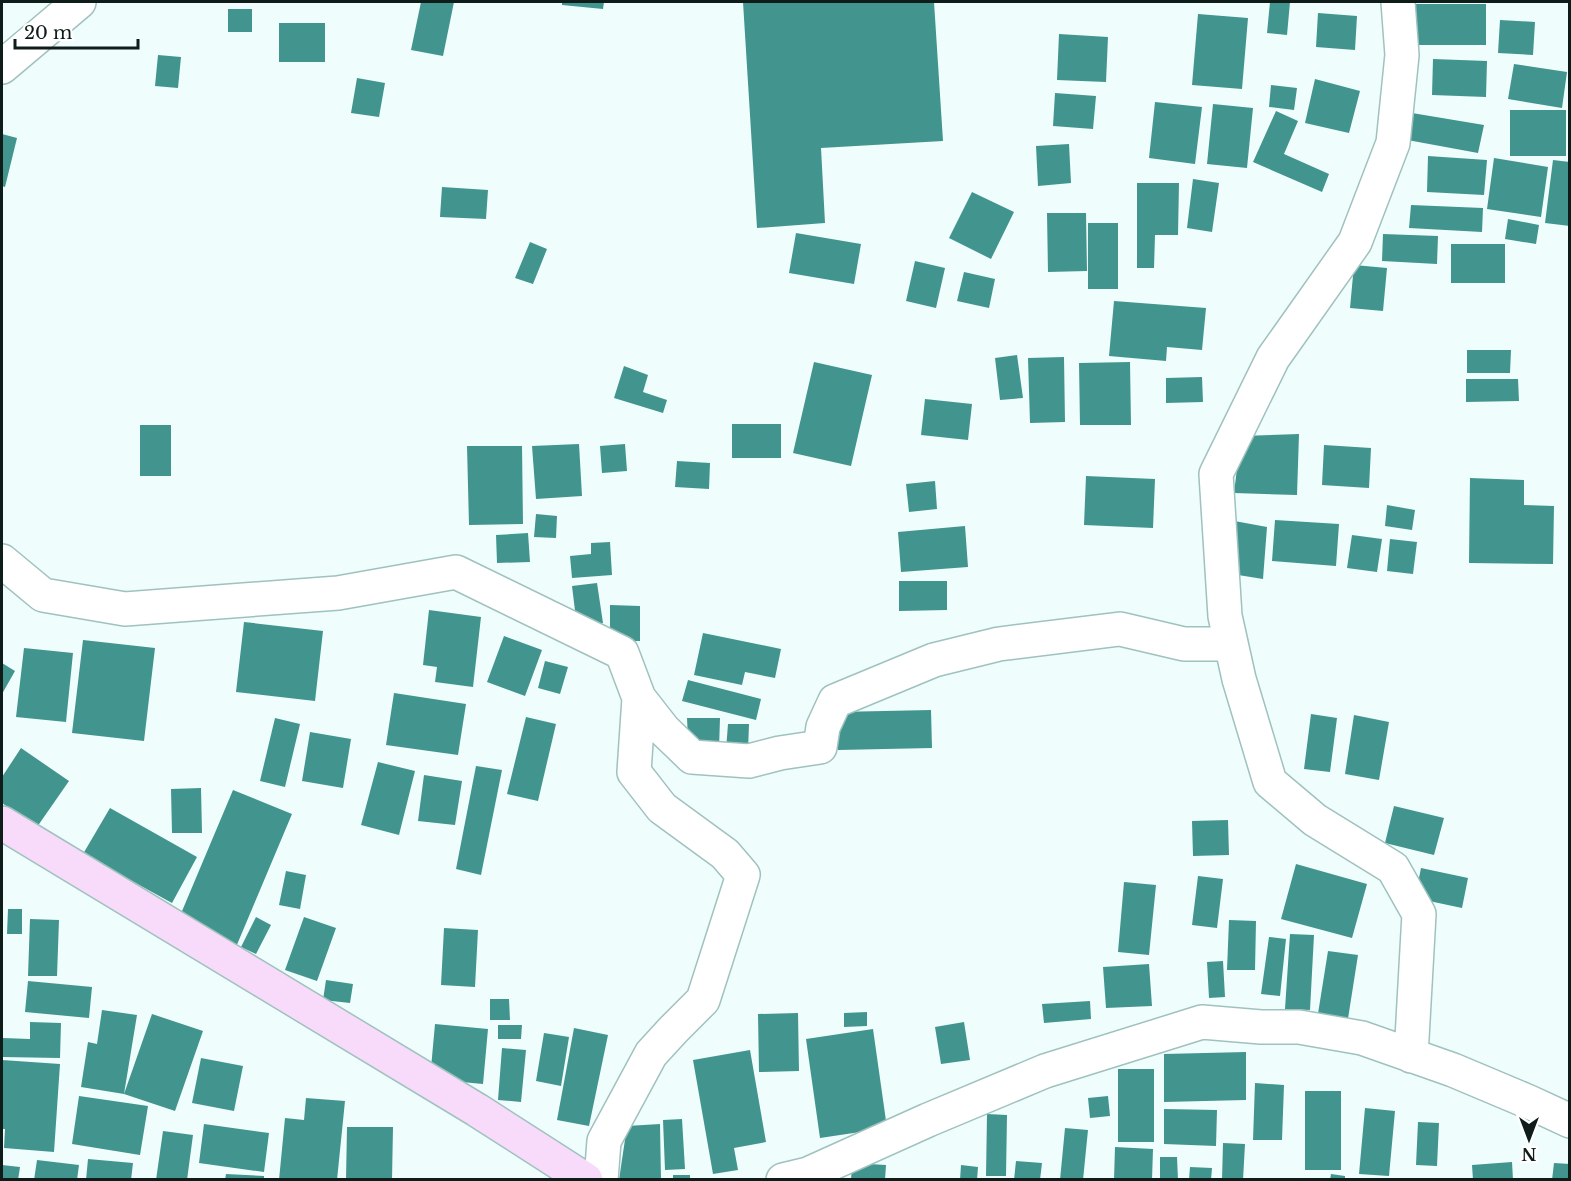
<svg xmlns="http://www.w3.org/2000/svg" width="1571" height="1181" viewBox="0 0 1571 1181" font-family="'Libre Baskerville',serif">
  <rect width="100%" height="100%" fill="#effdfc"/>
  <path fill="#42958e" d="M421,2H454L443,56L411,50Z
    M562,2H604L603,9L562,5Z
    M743,2H934L943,141L821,148L825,223L757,228Z
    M1270,2H1290L1287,35L1267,33Z
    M1405,4H1486V45H1405Z
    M228,9H252V32H228Z
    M1318,13L1357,16L1355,50L1316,47Z
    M1198,14L1248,18L1242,89L1192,85Z
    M1500,20L1535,22L1533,55L1498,53Z
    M279,23H325V62H279Z
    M1059,34L1108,37L1106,82L1057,80Z
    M158,55L181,57L178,88L155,86Z
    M1433,59L1487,61L1486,97L1432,95Z
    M1514,64L1567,72L1562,108L1508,99Z
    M357,78L385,83L379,117L351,113Z
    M1315,79L1360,91L1349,133L1305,123Z
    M1271,85L1297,88L1294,110L1269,107Z
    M1055,93L1096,96L1093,129L1053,126Z
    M1155,102L1202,107L1195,164L1149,158Z
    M1213,104L1253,108L1247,168L1207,164Z
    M1510,110H1566V156H1510Z
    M1276,111L1298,121L1284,154L1329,174L1322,192L1253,162Z
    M1406,112L1484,125L1478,153L1402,139Z
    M2,134L17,138L5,187L2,186Z
    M1069,144L1071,183L1038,186L1036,146Z
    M1428,156L1487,160L1484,195L1427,192Z
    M1494,158L1548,167L1541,217L1487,209Z
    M1553,160L1570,162V226L1545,223Z
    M1193,179L1219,183L1212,232L1187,228Z
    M1137,183H1179L1178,235H1155L1154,268H1137Z
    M442,187L488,190L486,219L440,217Z
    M972,192L1014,212L991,259L949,238Z
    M1411,205L1483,208L1482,232L1409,228Z
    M1047,213H1086L1087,271L1048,272Z
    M1508,219L1539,225L1536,244L1505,239Z
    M1088,223H1118V289H1088Z
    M796,233L861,244L854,284L789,273Z
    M1383,234L1438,236L1437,264L1382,261Z
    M530,242L547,249L533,284L515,278Z
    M1451,244H1505V283H1451Z
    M915,261L945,268L936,308L906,301Z
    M1354,265L1387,268L1383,311L1350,308Z
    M964,272L995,279L989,308L957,301Z
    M1114,301L1206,308L1202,350L1167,347L1166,361L1109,356Z
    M1467,350H1511L1510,373H1467Z
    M1017,355L1023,398L1000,400L995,358Z
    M1064,357L1065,422L1030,423L1028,358Z
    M814,362L872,375L851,466L793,453Z
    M1130,362L1131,425H1080L1079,363Z
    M624,366L648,375L643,392L667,400L663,413L614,398Z
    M1202,377L1203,402L1166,403V378Z
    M1466,379H1518L1519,401L1466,402Z
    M925,399L972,404L968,440L921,435Z
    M732,424H781V458H732Z
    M140,425H171V476H140Z
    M1299,434L1297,495L1234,493L1241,436Z
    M579,444L582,496L536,499L532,446Z
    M625,444L627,471L602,473L600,446Z
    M1324,445L1371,448L1369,488L1322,485Z
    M467,446H522L523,524L469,525Z
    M677,461L710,463L709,489L675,487Z
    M1086,476L1155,479L1153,528L1084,525Z
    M1470,478L1524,480V505L1554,506L1553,564L1469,563Z
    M935,481L937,509L909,512L906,484Z
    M1387,505L1415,510L1412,530L1385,526Z
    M536,514L557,516L556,538L534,537Z
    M1229,520L1267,527L1263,579L1232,574Z
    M1275,520L1339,524L1336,566L1272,561Z
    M965,526L968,567L901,572L898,532Z
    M528,533L530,562L497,563L496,535Z
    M1352,535L1382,539L1377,572L1347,568Z
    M1390,539L1417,542L1413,574L1387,571Z
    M610,542L612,575L572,578L570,556L591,554V543Z
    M899,581H947V610L899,611Z
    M597,583L603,623L577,627L572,586Z
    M610,605L640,606V641H610Z
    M429,610L481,617L473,687L435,682L437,667L423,665Z
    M244,622L323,631L315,701L236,692Z
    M703,633L781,649L775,678L745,672L742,685L694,675Z
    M504,636L542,650L525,696L487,682Z
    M83,640L155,648L144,741L72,733Z
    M24,648L73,653L66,722L16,717Z
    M545,661L568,667L560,694L538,688Z
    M2,663L15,671L2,694Z
    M688,680L761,699L756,720L682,701Z
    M394,693L466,704L458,755L386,745Z
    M931,710L932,748L838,750L837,712Z
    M1311,714L1337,718L1330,772L1304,769Z
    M1354,715L1389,722L1379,780L1345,774Z
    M526,717L556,724L538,801L507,794Z
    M275,718L300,724L285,787L260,781Z
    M687,718H720L719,749L688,739Z
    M728,724H749L748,751L726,750Z
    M310,732L351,739L343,788L302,781Z
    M21,748L69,781L37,827L2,803V777Z
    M378,762L415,771L399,835L361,825Z
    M476,766L502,770L481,875L456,869Z
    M424,775L462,781L455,825L418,821Z
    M201,788L202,833H172L171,789Z
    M233,790L292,814L236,947L177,923Z
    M1394,806L1444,818L1434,855L1385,843Z
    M110,808L197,857L172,903L83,854Z
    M1228,820L1229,855L1193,856L1192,821Z
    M1296,864L1367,884L1352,938L1281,919Z
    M1421,868L1468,878L1462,908L1415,898Z
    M286,871L306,875L300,909L279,905Z
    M1198,876L1223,879L1217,928L1192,925Z
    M1124,882L1156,885L1149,955L1118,952Z
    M8,909H22V934H7Z
    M256,917L271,925L256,954L241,947Z
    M304,917L336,928L317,981L285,970Z
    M30,919L59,920L57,976H28Z
    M1229,920L1256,921L1255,970H1227Z
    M444,928L478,930L475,987L441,985Z
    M1290,934L1314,935L1310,1010L1285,1009Z
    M1269,937L1286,939L1280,996L1261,994Z
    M1328,951L1358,955L1347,1025L1317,1020Z
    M1223,961L1225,997L1209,998L1207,962Z
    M1149,964L1152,1006L1106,1008L1103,967Z
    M326,980L353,984L350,1003L323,1000Z
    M28,981L92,987L89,1018L25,1012Z
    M490,999H509L510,1020H490Z
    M1090,1001L1091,1019L1044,1023L1042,1004Z
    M102,1010L137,1015L124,1094L81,1087L88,1042L97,1044Z
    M867,1012V1026L844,1027V1013Z
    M798,1013L799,1071L759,1072L758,1014Z
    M152,1014L203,1031L175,1111L124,1094Z
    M30,1022L61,1023L60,1058L2,1057L3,1038L30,1039Z
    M964,1022L970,1060L941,1064L935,1027Z
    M435,1024L488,1029L483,1084L430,1079Z
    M498,1025H522L521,1039H498Z
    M574,1028L608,1035L589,1126L557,1120Z
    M873,1029L887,1128L820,1138L806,1039Z
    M544,1033L569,1037L561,1086L536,1081Z
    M502,1048L526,1050L521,1102L498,1100Z
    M750,1050L766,1142L734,1148L738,1170L713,1174L693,1060Z
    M1246,1052V1100L1164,1102V1054Z
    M201,1058L243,1066L234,1111L192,1103Z
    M2,1060L60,1064L54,1152L4,1148L5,1129H2Z
    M1118,1069H1154V1142H1118Z
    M1255,1083L1284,1085L1282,1140H1253Z
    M1305,1091H1341V1170H1305Z
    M79,1096L148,1106L140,1155L72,1144Z
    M1108,1096L1110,1116L1090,1118L1088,1098Z
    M306,1098L345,1101L337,1180H279L285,1118L304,1120Z
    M1365,1108L1395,1111L1389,1176L1359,1174Z
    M1164,1109L1217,1110L1216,1146L1164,1144Z
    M987,1114L1007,1115L1006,1176H986Z
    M682,1119L685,1169L665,1170L663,1120Z
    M1418,1122L1439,1123L1437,1166L1416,1165Z
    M204,1124L269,1133L264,1172L199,1163Z
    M660,1124L661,1180H619L627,1126Z
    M347,1127H393L392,1180H346Z
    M1065,1128L1088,1130L1083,1180H1060Z
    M163,1131L193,1135L187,1180H156Z
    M1223,1143L1245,1144L1243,1180H1222Z
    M1115,1147L1153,1149L1152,1180H1114Z
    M1160,1157H1177L1178,1180H1160Z
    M88,1159L133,1163L131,1180H86Z
    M37,1160L79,1165L77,1180H34Z
    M1016,1161L1042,1163L1040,1180H1014Z
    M1512,1162L1513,1180H1473L1472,1165Z
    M852,1163L886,1165L885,1180H851Z
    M1554,1163L1570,1164V1180H1552Z
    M2,1165L20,1167L18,1180H2Z
    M961,1165L978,1167L977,1180H960Z
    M1190,1167L1212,1168L1211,1180H1189Z
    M226,1174L264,1176V1180H225Z
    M1331,1174L1345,1176V1180H1330Z
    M673,1175H690V1180H673Z"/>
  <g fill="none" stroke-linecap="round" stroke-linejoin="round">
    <g stroke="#9fc2be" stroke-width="36">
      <path id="street" d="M1398,2L1402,55L1393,143L1355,242L1273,358L1216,474L1225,616L1239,679L1270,782L1315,820L1393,868L1419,914L1411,1056
        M2,67L79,2
        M2,561L43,595L125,609L338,593L456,572L622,653L639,698
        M601,1180L604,1141L651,1054L673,1030L703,1000L743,875L725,854L662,808L634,772L639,698L664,730L692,757L749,761L780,753L820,747L823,727L835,701L934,660L999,644L1120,629L1184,644H1231
        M783,1180L808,1174L928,1120L1045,1071L1202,1022L1261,1027H1299L1362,1038L1453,1070L1529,1102L1570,1121"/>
    </g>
    <g stroke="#9fc2be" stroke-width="36">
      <path id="secondary" d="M2,823L477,1110L586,1180"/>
    </g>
    <use href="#street" stroke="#fff" stroke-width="33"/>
    <use href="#secondary" stroke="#f8dbfa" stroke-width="33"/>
  </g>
  <rect width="1571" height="1181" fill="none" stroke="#0e1c1a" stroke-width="6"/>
  <g transform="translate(1529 1139) rotate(180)" stroke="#ffffff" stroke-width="4.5" paint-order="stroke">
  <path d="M0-4.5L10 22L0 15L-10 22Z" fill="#0e1c1a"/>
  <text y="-9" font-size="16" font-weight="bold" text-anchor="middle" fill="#0e1c1a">N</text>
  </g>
  <path d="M15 39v9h123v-9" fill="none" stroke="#0e1c1a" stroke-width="3"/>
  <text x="24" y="39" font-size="18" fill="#0e1c1a" stroke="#ffffff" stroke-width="4.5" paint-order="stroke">20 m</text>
</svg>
